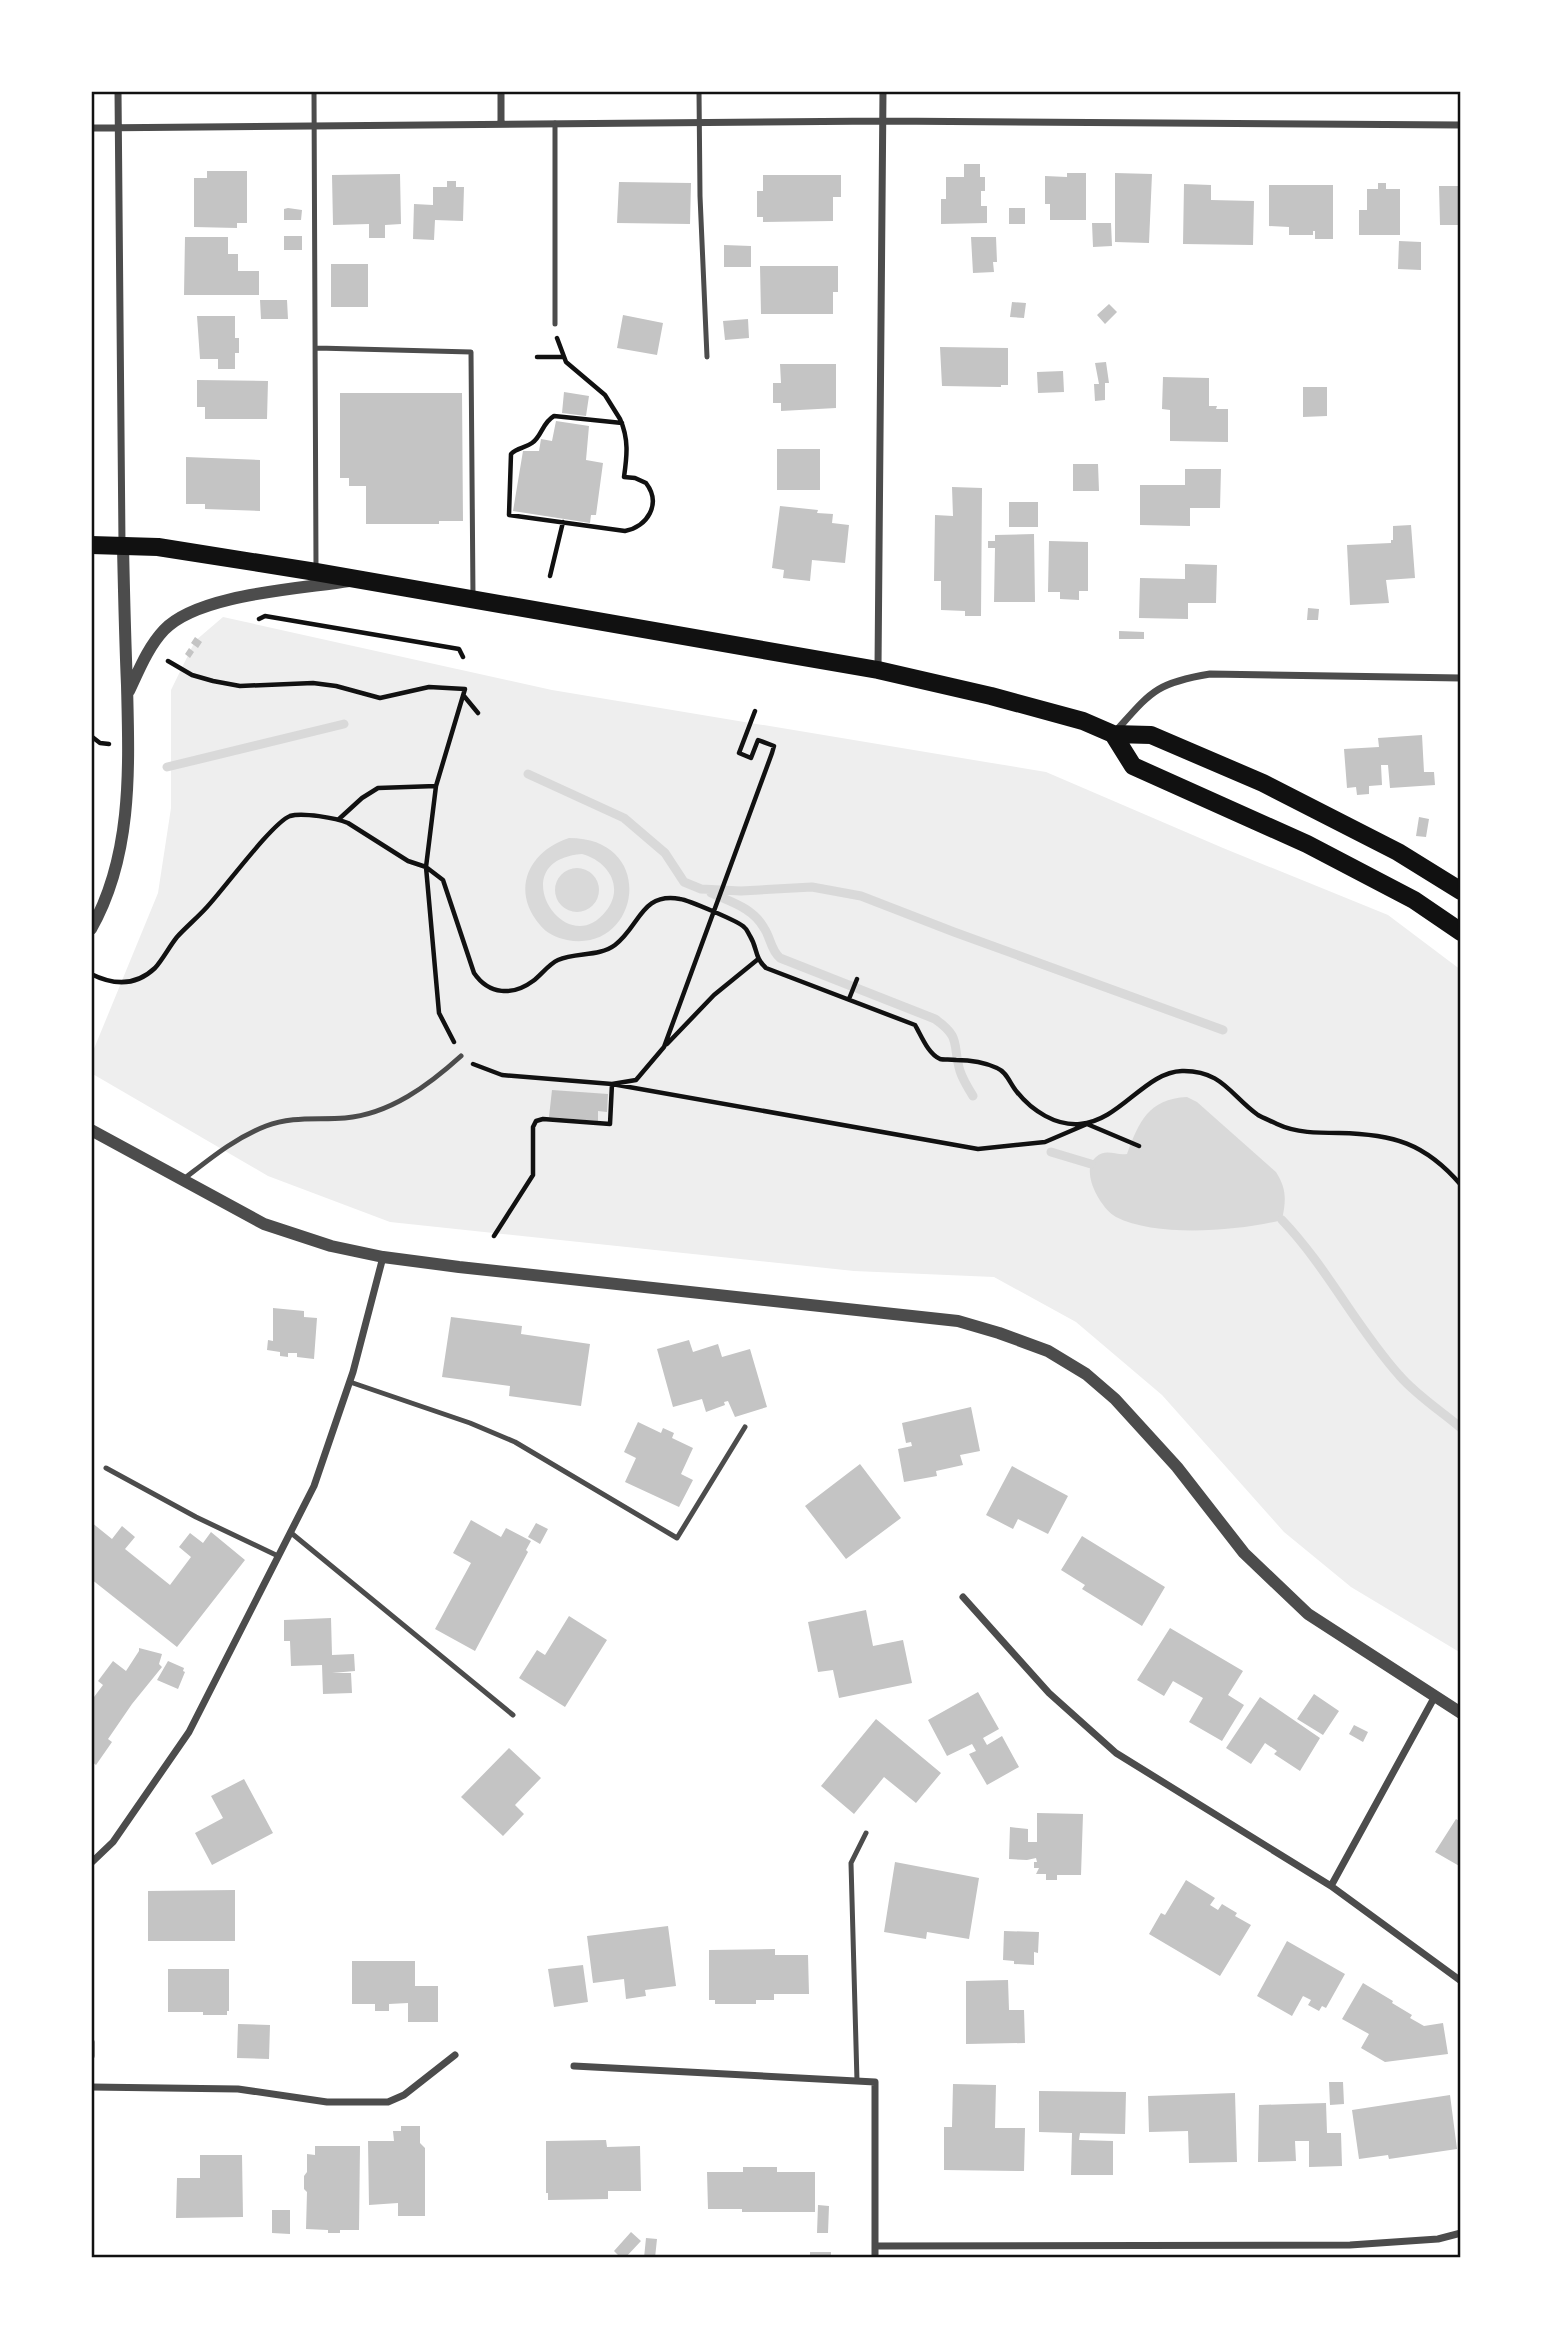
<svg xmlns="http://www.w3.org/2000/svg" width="1552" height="2349" viewBox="0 0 1552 2349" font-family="'Times New Roman',serif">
  <rect width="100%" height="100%" fill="#fff"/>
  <path fill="#eee" d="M223,617L552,690L1046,772L1223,848L1388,915L1461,970V1653L1351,1587L1284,1532L1162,1395L1076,1322L994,1277L854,1271L390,1222L268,1176L91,1073V1056L158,893L171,808V690L195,641Z"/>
  <path fill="#d9d9d9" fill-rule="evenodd" d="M569,838C659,838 640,954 567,940C557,938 546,933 540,925C510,890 529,851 569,838ZM582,854C608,861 625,887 606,911C565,964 501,860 582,854Z
    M555 890a22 22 0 1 1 44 0a22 22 0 1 1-44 0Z
    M1187,1097L1197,1102L1276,1172C1287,1189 1286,1201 1282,1220C1239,1231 1157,1238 1116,1217C1101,1209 1079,1171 1096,1157C1106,1148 1116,1156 1127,1154C1139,1122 1148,1099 1187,1097Z"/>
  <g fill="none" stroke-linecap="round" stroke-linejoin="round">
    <path stroke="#d9d9d9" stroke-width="9" d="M167,767L344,724
      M528,774L624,818L665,853L684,882L701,889L741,891L812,887L861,896L954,932L1223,1030
      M711,893C731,902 753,908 764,928C771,938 770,949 780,958L935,1019C962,1038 952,1044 960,1071C963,1080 968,1088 973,1096
      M1051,1152L1091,1164
      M1282,1220C1327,1267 1356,1327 1399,1375C1416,1395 1441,1411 1461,1428"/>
  </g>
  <path fill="#c4c4c4" d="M964,164H980V177H985V191H981V206H987V223L941,224V199H946V177H964Z
    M207,171H247V223H237V228L194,227V178H207Z
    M1067,173H1086V220H1050V204H1045V176L1067,177Z
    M1115,173L1152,174L1149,243L1115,242Z
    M400,174L401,224L385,225V238H369V224L333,225L332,175Z
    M763,175H841V197H833V221L763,222V217H757V191H763Z
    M447,181H456V187H464L463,221L435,220L434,240L413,239L414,204L433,205V187H447Z
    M619,182L691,183L690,224L617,223Z
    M1378,183H1386V189H1400V235H1359V210H1367V189H1378Z
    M1184,184L1211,185V200L1254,201L1253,245L1183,244Z
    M1269,185H1333V239H1315V231H1313V235H1289V227L1269,226Z
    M1439,186H1461V225H1440Z
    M288,208L302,210L301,220H284V209Z
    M1009,208H1025V224H1009Z
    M1092,223H1111L1112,246L1093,247Z
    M284,236H302V250H284Z
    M185,237H228V254H238V271H259V295H184Z
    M971,237H996L997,262H993L994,272L973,273Z
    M1399,241L1421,242V270L1398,269Z
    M724,245L751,246V267H724Z
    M331,264H368V307H331Z
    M760,266H838V292H833V314H761Z
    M260,300H287L288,319H261Z
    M1012,302L1026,303L1024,318L1010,317Z
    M1109,304L1117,312L1105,324L1097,315Z
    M623,315L663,323L657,355L617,348Z
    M197,316H235V338H239V353H235V369H218V359H200Z
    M748,319L749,338L725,340L723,321Z
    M940,347L1008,348V385H1001V387L942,386Z
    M1106,362L1109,383H1105V400L1095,401L1094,384H1099L1095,363Z
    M780,364H836V408L781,411V403H773V383H781Z
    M1063,371L1064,392L1038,393L1037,372Z
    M1163,377L1209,378V406H1217L1216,409H1228V442L1170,441V410L1162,409Z
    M197,380L268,381L267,419H205V407H197Z
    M1303,387H1327V416L1303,417Z
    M564,392L589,396L586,416L562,413Z
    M340,393H462L463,521H439V524H366V486H349V478H340Z
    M556,421L589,426L586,460L603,463L596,515H591L590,523L513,511L523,451H539L541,439L552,441Z
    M777,449H820V490H777Z
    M186,457L260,460V511L205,509V504H186Z
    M1073,464H1098L1099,491H1073Z
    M1185,469H1221L1220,508H1190V526L1140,525V485H1185Z
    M952,487L982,488L981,616H965V611L941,610V581H934L935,515L953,516Z
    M1009,502H1038V527H1009Z
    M780,506L818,510L817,513L833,514L832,523L849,525L845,563L812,560L810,581L783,578L784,570L772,568Z
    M1411,525L1415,578L1386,580L1389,603L1350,605L1347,545L1391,543V540H1393V526Z
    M1034,534L1035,602H994L995,548H988V541H995V535Z
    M1049,541L1088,542V591H1079V600L1060,599V592H1048Z
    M1185,564L1217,565L1216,603H1188V619L1139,618L1140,578L1185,579Z
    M1308,608L1319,609L1318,620H1307Z
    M1119,631L1144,632V639H1119Z
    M195,637L202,642L198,648L191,643Z
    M189,648L194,652L190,658L185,654Z
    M1422,735L1424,772H1434L1435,785L1390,788L1388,765H1381L1382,785L1369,786V794L1357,795L1356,787L1347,788L1344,749L1379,747L1378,738Z
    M1419,817L1429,819L1426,837L1416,836Z
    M552,1090L608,1094L607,1112L598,1111V1121L549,1117Z
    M273,1308L304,1311V1317L317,1318L314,1359L297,1357V1353H288V1357L280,1356V1352L267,1350L268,1340L273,1341Z
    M451,1317L522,1326L521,1334L590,1344L581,1406L509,1396L510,1386L442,1377Z
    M689,1340L693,1352L718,1344L722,1357L750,1349L767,1407L735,1417L728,1401L724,1402L725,1405L706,1412L702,1399L673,1407L657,1349Z
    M971,1407L980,1451L960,1455L963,1465L936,1471L937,1476L904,1482L898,1449L912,1446L911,1442L906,1443L902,1423Z
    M638,1422L661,1433L663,1428L674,1433L672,1438L693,1448L681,1474L693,1480L679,1507L625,1482L636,1458L624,1452Z
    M860,1464L901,1518L846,1559L805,1506Z
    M1012,1466L1068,1496L1048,1534L1018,1519L1013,1529L986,1515Z
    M471,1520L501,1537L506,1528L531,1541L526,1550L528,1552L475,1651L435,1629L471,1563L453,1553Z
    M91,1522L112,1539L122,1526L135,1537L125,1549L170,1585L191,1557L179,1547L190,1533L203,1543L211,1532L245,1560L177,1647L91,1579Z
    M536,1523L548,1529L540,1544L528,1537Z
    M1082,1536L1165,1587L1142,1626L1082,1589L1085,1585L1061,1570Z
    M866,1610L873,1646L903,1640L912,1683L839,1698L833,1670L818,1672L808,1622Z
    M569,1616L607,1640L565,1707L519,1678L537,1650L545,1655Z
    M331,1618L332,1655L354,1654L355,1671L332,1673H351L352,1693L323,1694L322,1665L291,1666L290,1641H284V1620Z
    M1170,1628L1243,1671L1228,1695L1244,1705L1222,1741L1189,1722L1203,1698L1173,1681L1164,1696L1137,1680Z
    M139,1648L162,1654L159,1664L162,1667L132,1704L108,1739L112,1742L96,1765L91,1761V1701L103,1685L98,1681L113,1661L126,1671L139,1651Z
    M168,1661L184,1668L183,1671L185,1672L178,1689L157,1680Z
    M978,1692L999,1729L983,1738L987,1745L1002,1736L1019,1767L987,1785L969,1754L976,1751L972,1744L947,1756L928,1720Z
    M1314,1694L1339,1711L1323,1735L1297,1719Z
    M1260,1697L1320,1738L1300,1771L1274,1754L1277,1751L1265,1743L1251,1764L1226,1748Z
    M876,1719L941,1773L916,1803L884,1777L854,1814L821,1786Z
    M1354,1725L1368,1732L1363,1742L1349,1734Z
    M509,1748L541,1778L515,1805L524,1814L503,1836L461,1797Z
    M244,1779L273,1833L212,1865L195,1833L223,1818L211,1796Z
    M1037,1813L1083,1814L1081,1875H1057V1880H1046V1874H1036L1039,1868H1034V1862H1037L1036,1858L1027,1860L1009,1859L1010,1827L1028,1829V1842H1037Z
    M1456,1819L1461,1822V1867L1435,1852Z
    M895,1862L979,1878L969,1939L927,1932L926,1939L884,1932Z
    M1186,1880L1215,1898L1210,1905L1218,1910L1222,1904L1237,1913L1235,1916L1251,1925L1220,1976L1149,1934L1161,1913L1165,1915Z
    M235,1890V1941H148V1891Z
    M668,1926L676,1986L645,1990L646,1996L626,1999L624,1979L593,1983L587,1936Z
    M1004,1931L1039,1932L1038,1953L1034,1952V1965L1014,1964V1961L1003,1960Z
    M1287,1941L1345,1974L1326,2008L1322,2006L1319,2011L1308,2005L1311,2000L1303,1996L1292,2016L1257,1996Z
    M775,1949V1955H808L809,1994H774V2000H756V2004H715V2000H709V1950Z
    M352,1961H415V1986H438V2022H408V2003L389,2004V2011H375V2004H352Z
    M583,1965L588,2002L554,2007L548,1969Z
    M168,1969H229V2011H227V2015H203V2012H168Z
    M1008,1980L1009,2010H1024L1025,2043L966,2044V1981Z
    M1363,1983L1393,2001L1392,2003L1412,2015L1410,2018L1424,2026L1443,2023L1448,2054L1385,2062L1361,2048L1369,2034L1342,2019Z
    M238,2024L270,2025L269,2059L237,2058Z
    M1329,2082H1343L1344,2104L1330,2105Z
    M953,2084L996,2085L995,2128H1025L1024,2171L944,2170V2127H952Z
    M1039,2091L1126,2092L1125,2134L1080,2133L1079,2140L1113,2141V2175H1071L1072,2133L1039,2132Z
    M1235,2093L1237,2162L1189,2163L1188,2131L1149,2132L1148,2096Z
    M1450,2095L1457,2149L1389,2159L1388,2155L1359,2159L1352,2110Z
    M1326,2103L1327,2133H1341L1342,2166L1309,2167V2141H1295L1296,2161L1258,2162L1259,2105Z
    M401,2126H420V2143L425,2148V2216H398V2203L369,2205L368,2141H394L393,2131H401Z
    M606,2140L607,2147L640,2146L641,2191H608V2199L548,2200V2193H546V2141Z
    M315,2146H360L359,2230H340V2233H328V2230L306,2229L307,2192L304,2189V2176L307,2172V2154L315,2155Z
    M200,2155H242L243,2217L176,2218L177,2178H200Z
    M743,2167H777V2172H815V2212H742V2209H708L707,2172H743Z
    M818,2205L829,2206L828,2233H817Z
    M272,2210H290V2234L272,2233Z
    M631,2232L641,2241L625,2258H621L614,2251Z
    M646,2238L657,2239L655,2258H644Z
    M810,2252H831V2258H810Z"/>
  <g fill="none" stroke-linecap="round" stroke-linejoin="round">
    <path stroke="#111" stroke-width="4.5" d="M557,338L566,362L605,395L620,419C629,439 627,456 624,477L635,478L646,483C662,504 647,527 625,531L509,515L511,454C517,448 525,448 532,443C542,436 542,423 554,416L622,423
      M537,357H563
      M550,576L563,522
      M259,619L265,616L459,649L463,657
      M168,661L192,675L213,681L240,686L313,683L336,686L380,698L429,687L465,689L436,786L426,867L439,1013L454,1042
      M464,696L478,713
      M91,736L100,743L109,744
      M339,819L362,798L378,788L436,786
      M91,974C113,985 135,987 155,968C163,959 169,947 177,937C186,927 197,918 207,907C224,889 272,823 290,816C302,812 336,818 348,823L408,861L426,867L443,880L474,973C489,995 513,996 533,981C541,975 549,964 558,960C576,952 599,957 615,945C640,926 641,892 680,899C688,900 740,922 744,927C747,929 748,933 750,936C758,949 754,957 766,968L915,1025C921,1035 928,1054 940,1059C944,1060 951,1059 956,1060C970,1060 984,1062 997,1068C1007,1072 1010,1084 1017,1092C1032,1111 1056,1126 1080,1124C1120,1121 1145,1072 1182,1071C1222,1070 1231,1096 1258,1115C1263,1118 1271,1121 1277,1124C1296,1133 1318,1133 1339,1133C1393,1134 1425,1143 1461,1185
      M849,999L857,979
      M667,1044L714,995L757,960
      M473,1064L502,1075L612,1084L636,1080L664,1047L772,753L774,746L758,740L751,758L739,753L755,711
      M494,1236L533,1175V1127L536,1121L543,1119L610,1124L612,1084L978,1149L1045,1142L1087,1124L1139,1146"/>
    <path stroke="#4c4c4c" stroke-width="5" d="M314,91L316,567
      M699,91L700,196L707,357
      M555,123V324
      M317,348L471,352L473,597
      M185,1178C211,1158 235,1138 266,1126C292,1116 317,1120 345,1118C390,1114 429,1085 461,1056
      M350,1382L470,1423L515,1442L677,1538L745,1427
      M106,1468L196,1517L278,1556
      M290,1532L513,1715
      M857,2081L851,1863L866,1833"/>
    <path stroke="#4c4c4c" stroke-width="7" d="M118,91L122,545
      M501,91V123
      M91,128L883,121L1461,125
      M878,668L883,91
      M1115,732C1151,692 1155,683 1210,674L1461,678
      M963,1597L1049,1693L1116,1753L1331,1886L1461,1981
      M91,1863L113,1842L189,1732L314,1486L353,1372L383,1257
      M1331,1886L1434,1698
      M91,2042V2056
      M574,2066L875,2082V2258
      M91,2087L238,2089L327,2102H388L404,2095L455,2055
      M876,2246L1350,2245L1438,2239L1461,2233"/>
    <path stroke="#4c4c4c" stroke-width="12" d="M129,691C139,670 148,647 164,630C198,594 299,589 349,581
      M91,929C133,855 129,767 127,685C125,639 124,593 123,547
      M91,1130L264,1224L331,1246L383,1257L459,1267L958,1321L999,1333L1048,1351L1086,1374L1115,1399L1177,1467L1244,1553L1308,1614L1461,1713"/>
    <path stroke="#111" stroke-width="18" d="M91,545L158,547L316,572L878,670L991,696L1083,721L1113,734L1151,735L1263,783L1398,852L1461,891
      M1113,734L1133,766L1307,844L1414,900L1461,932"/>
  </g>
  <rect width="1552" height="2349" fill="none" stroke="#ffffff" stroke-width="186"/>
  <rect x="93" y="93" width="1366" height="2163" fill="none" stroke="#111" stroke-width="2.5"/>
</svg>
